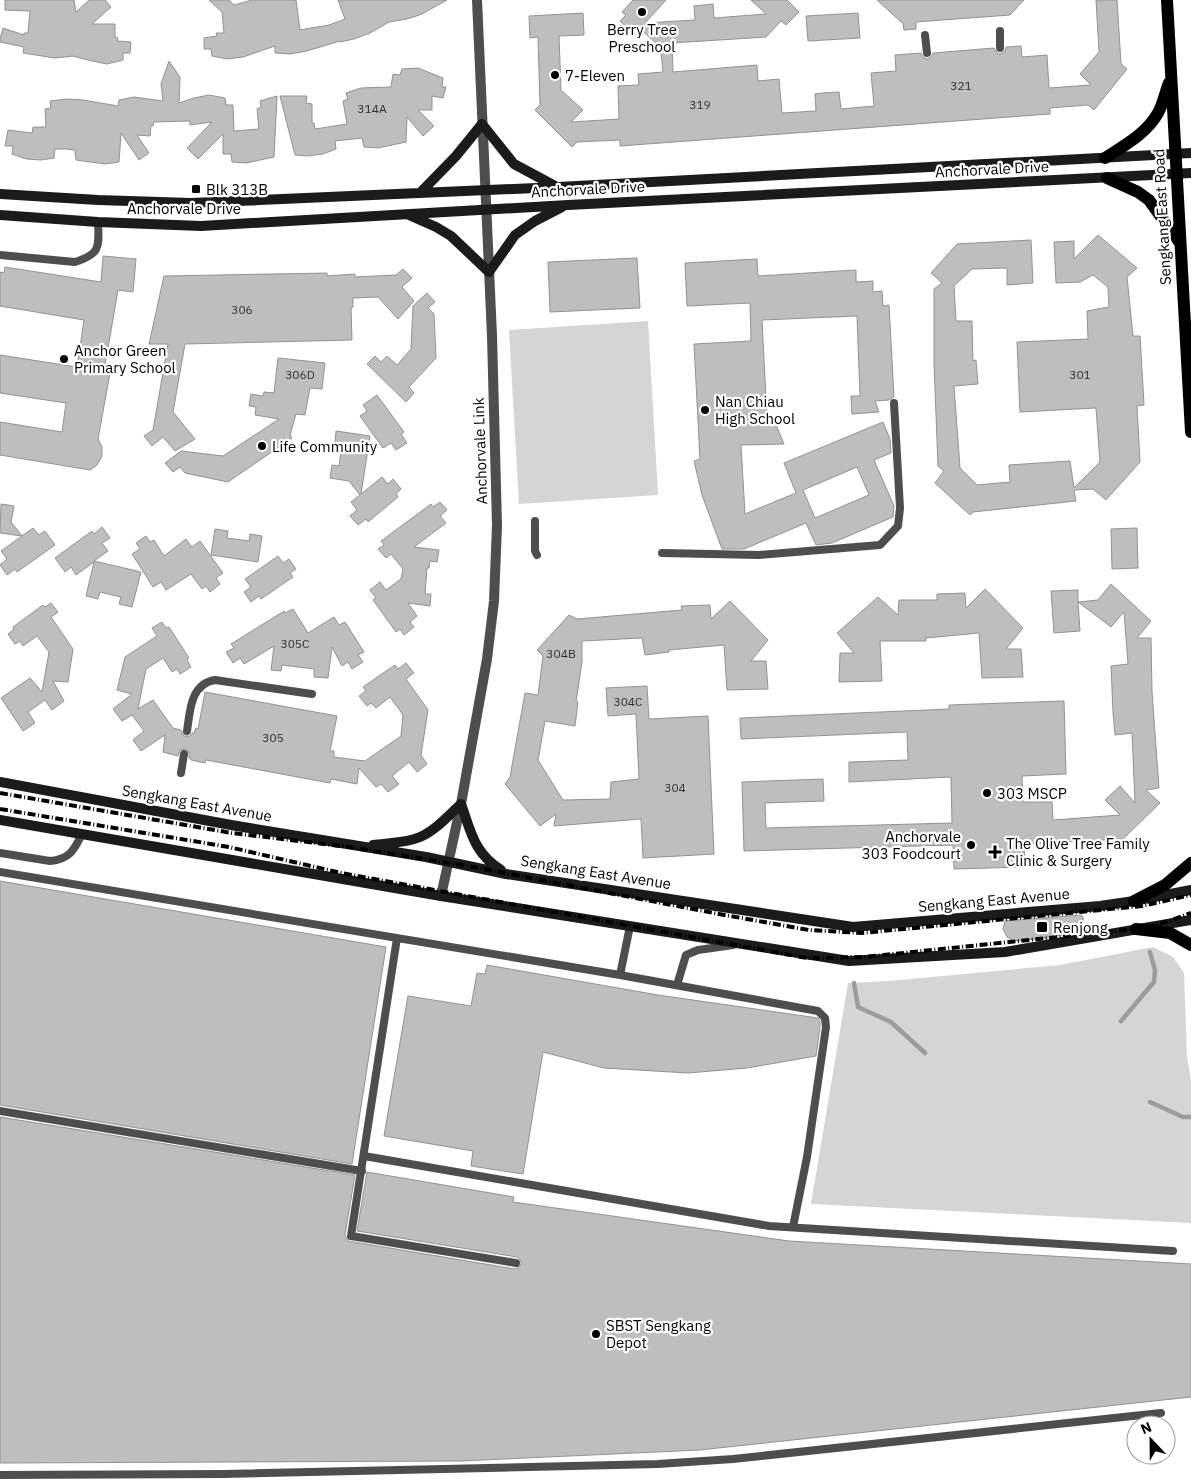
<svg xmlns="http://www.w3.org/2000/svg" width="1191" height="1480" viewBox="0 0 1191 1480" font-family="'IBM Plex Sans',sans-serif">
  <rect width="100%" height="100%" fill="#fff"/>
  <path fill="#d5d5d5" d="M648,321L658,495L519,504L509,330Z
    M1153,947L1173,957L1184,973L1187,1056L1191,1081V1223L811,1204L848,983L889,981L1060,965Z"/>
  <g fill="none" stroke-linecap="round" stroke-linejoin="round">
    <path stroke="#9c9c9c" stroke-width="4.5" d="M854,983L858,1007L891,1022L925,1053
      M1121,1021L1154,982L1155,970L1150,952
      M1150,1102L1183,1117H1191"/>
  </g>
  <path fill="#bebebe" stroke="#929292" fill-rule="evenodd" d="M5,0H74L76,12L89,0H105L111,7L92,24H115V37L118,38L117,41L131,42L130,53H123V60L107,64L92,61L73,56L55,58L23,53L24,47L0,42V39L3,28L24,35V33H28L30,11L5,10Z
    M209,0H229L234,5L252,0H296L300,30L329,25L345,19L338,0H447L422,14L407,19L389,22L370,33L354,39L340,42V41L307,51L290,54L275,53V46L243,57L227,59L212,56L211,49H204V38L217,36L216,33H224L222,12Z
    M633,0H666L645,23L695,20L694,6L713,4L714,18L766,14L751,0H787L799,12L786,25L781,21L766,37L672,43L673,72L757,65L758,81L779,79L782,113L816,111L815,94L822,93L839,92L841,109L874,106L871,73L896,71L895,55L921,53L923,57L927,59L931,57L933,53L994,48L997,53L1000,54L1005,51L1006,47L1021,46L1022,57L1047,55L1049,88L1091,85L1080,74L1099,52L1096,0H1117L1121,64L1127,69L1094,110L1088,105L1050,108V114L620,146V140L577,142L572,147L535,110L540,105L538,37L530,38L529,16L583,13L584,35L559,36L561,90L583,110L571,122L619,119L618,86L639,85L638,74L663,72L660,44H657L635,24L629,29L620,21L626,15L622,12Z
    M877,0H1024L1010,15L916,22V29L904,30L903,23L901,22Z
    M858,13L860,38L808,41L806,16Z
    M169,61L180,77L179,103L194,98L209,95L225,98L226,105H233L234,131L259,129L257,109L261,107L260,101L277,96L274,157L246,163L232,162L231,154H223V134L198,159L187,148L212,122L190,125V121L154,122L153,126L151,125L150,136L137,135L149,153L139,160L121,133L119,162L105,164L76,160L75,150L66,149H55L54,158L41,160L26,159L12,154L13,146H5L8,130L32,133L33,127H46L45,109L51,108L50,101L66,99L83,100L118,106L119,100L134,97L163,101L161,84Z
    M418,68L443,78L442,87H446L443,98L432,96V110H418L434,126L423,136L407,117L406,142L378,148L364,147L362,138L335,141L336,149L323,154L307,156L295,155L280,96H307L306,103L312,104V123H314L315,129L347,124L343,101L348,99L346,93L361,88L391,87L393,74L400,75L402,69Z
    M1098,235L1137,268L1127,277L1133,336H1140L1144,405L1137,406L1140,462L1106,500L1093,489L1074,490L1076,501L973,512L970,515L935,483L944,471L938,466L934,363V289L942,283L931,273L957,244L1031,240L1033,283L1007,285V268L972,269L954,286L956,321H972L973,361L976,360L978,384L954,386L960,468L977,485L1010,482L1009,465L1070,461L1074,488L1100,462L1096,408L1020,412L1017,342L1088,339L1087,311L1109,307L1108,287L1093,275L1080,282L1056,283L1054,242L1074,241V259Z
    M103,256L136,259L133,292L118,290L104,371L110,373L98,439L102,447V456L97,465L90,470L0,455V422L62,432L66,403L0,393V355L77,367L84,320L0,306V272L4,273L5,267L101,282Z
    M637,258L640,308L550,312L548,262Z
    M757,259L758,276L856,270V282L873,281V292L882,291L883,306L889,305L894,397L889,400L875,401L879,412L852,414L851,396H860L857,316L762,320L767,418L772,415L784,444L741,445L745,514L796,493L784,463L883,422L890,439L891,453L874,460L894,506L893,517L832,543L816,545L806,523L744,549H722L702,495L694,461L700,459L694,344L751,341L750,303L687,306L685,263ZM857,467L869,495L815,518L803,490Z
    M403,269L412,278L402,287L414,301L398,319L378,297L353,298V307L351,308L352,340L185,344L173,412L195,439L175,451L163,437L152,446L144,436L153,430L168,344H149L164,276L327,273V276L355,274V277L396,275Z
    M427,293L435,302L428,308L434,314L436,358L409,387L414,393L406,402L367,364L375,356L381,362L387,356L397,365L411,349L413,306Z
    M278,358L325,363L322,389L310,388L305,415L296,414L290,435L292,438L228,482L185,473L180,467L173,472L165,463L181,451L223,456L279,419L255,415L256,407L249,406L251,394L263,396L264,392L274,393Z
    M377,395L404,432L401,434L407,443L396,450L391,443L383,448L360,416L367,411L363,405Z
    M336,431L370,436L361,494L382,477L388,484L393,479L401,489L396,494L398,497L368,522L366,519L358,525L350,516L357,510L351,502L360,495L349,481L330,478L332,465L339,466L342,444L335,443Z
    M440,502L447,510L440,516L446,523L414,547L439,550L437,562L430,561L429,568H427L425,594H431L430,606L408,603L417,616L410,622L414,627L404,635L400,629L396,632L373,600L376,598L370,590L380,582L386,590L401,579L403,569L391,554L386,558L378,549L384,545L381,541L431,504L433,507Z
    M1,504L14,506L11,522L22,536L0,533Z
    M102,527L110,538L102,543L108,551L94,561L141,572L132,607L119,604L121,597L100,592L98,599L86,596L94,562L76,575L71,567L65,572L55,558L92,531L94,534Z
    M33,528L39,535L45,531L55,545L17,572L15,569L7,575L0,565L7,559L1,551Z
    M1137,528L1138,568L1112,569L1111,529Z
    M215,529L228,531L227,538L249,541L250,534L262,536L258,562L211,555Z
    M146,536L150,542L154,540L164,556L186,539L192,547L200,541L223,573L216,578L220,584L210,592L206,586L202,589L191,574L166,590L161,582L153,587L132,554L140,549L136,543Z
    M278,556L283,563L289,559L296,569L290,573L293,577L261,599L259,596L251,602L244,592L251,587L245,579Z
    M1111,584L1151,621L1137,638H1151L1152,692L1159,788L1146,790L1160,803L1123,839L1024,844L1025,867L954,869L953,845L744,851L742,782L823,779L824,801L765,803L766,828L952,823L951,777L849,782V762L908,760L907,732L741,739L740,718L949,709V705L1064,701L1066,774L1022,776L1023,802H1052L1053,820L1120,815L1105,800L1120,786L1135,803L1132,733L1115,735L1113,712L1111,666L1128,664L1124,612L1111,627L1078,602L1080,631L1054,633L1051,591L1078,590V602L1098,600Z
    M985,589L1023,628L1006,649H1021L1023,677L982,678L979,633L926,638V641H880L882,681L839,682L840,653H854L837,633L878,597L898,615L899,600H937V594L965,593L966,608Z
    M730,601L768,640L751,661H766L768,689L727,690L724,645L669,650V652L645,655L642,638L582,641V662L576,702H578L575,726L545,721L538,760L563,800L610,799L611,782L639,779L636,714L608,716L606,688L647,686L649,719L708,716L714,854L643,858L641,819L554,826L556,814L540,826L505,784L510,777L525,693L538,695L543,656L537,650L569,615L577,619L682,610L681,606L710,605L711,619Z
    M51,603L58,612L51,617L73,649L68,682L53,681L64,701L52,710L45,700L28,712L35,723L23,731L1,698L30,678L42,692L49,652L37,636L23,646L20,641L15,644L8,634L14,629L13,627L43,605L45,607Z
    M293,609L308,633L334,617L339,625L345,622L364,652L358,655L363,662L352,669L348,662L342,666L332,647L328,678L314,677V669L282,665L281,671L271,670L274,646L244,664L240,658L233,663L226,652L234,648L231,644L284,611L285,613Z
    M162,622L166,628L169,627L189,658L187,660L191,667L180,674L177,669L172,672L163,658L146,669L138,709L153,700L173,728L181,730L184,736H190L192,733H194L196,728L198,729L205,692L337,716L330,751H334V757L365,761L401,736L403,715L390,697L376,708L371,703L367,706L359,696L366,691L363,687L389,669L395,665L398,669L406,663L414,673L406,679L428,710L421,755L427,764L417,772L409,762L392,776L399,784L388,792L381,784L376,787L359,768L357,784L331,779L330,783L206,760L205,763L191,760V759L189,758V752L185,749L180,750L178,756L163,752L165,735L141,751L133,740L144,731L132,715L122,721L113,709L132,694L117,690L125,657L157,636L152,628Z
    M0,881L386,947L352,1164L0,1105Z
    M1081,915L1083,917V925L1079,932L1046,938L1014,941L1007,937L1003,929L1005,921Z
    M487,965L658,995L818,1018L820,1021V1027L816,1056L747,1068L688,1073L604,1068L543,1052L523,1174L471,1166L473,1151L384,1136L408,996L471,1006L477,973L485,974Z
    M0,1117L355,1175L345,1235L348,1241L515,1269L518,1268L521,1264V1261L517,1257L357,1231L367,1172L514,1197L513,1202L789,1241L1191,1264V1397L700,1450L461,1461L0,1463Z"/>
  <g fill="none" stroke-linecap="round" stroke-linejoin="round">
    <path stroke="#4e4e4e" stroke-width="8" d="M1000,31V48
      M925,35L927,53
      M0,255L75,262C101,254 99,246 98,222
      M535,521V551L537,555
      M662,553L759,555L880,545L898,526L900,508L894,403
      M187,731C190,712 190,684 215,680L312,694
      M181,773L184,754
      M0,853L50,861C70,859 74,850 82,834
      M0,872L620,975L818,1011L825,1018L826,1027L807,1157L793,1227
      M397,938L351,1236L516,1263
      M620,975L630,926
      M677,985L686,955L698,950L733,945
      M0,1111L362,1171
      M364,1156L769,1226L1173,1251
      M0,1475L224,1474L658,1464L733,1459L1161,1413"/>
    <path stroke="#4e4e4e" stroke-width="10" d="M441,896L461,804L487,659L494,601L497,525L492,336L477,0"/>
    <path stroke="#1b1b1b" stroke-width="10" d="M420,193L456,156L482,124L514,164L555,186
      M0,194L98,200L191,203L558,187L1191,153
      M0,215L98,222L201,226L568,205L1191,173
      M409,215L436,227L451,236L489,272L515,235L535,221L562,207
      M0,782L231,825L426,857L506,874L853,927L1100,906L1134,901L1191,890
      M0,820L441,896L849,961L1005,952L1191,920
      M373,845C388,843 406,843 420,837C436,830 449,815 461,804C471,832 474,853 501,870"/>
    <path stroke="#000" stroke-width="12" d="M1167,0L1191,432
      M1105,158C1125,145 1146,134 1158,113C1163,104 1165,93 1169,83
      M1107,178L1138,192L1149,200L1180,243
      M1134,901L1165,885L1191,863
      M1136,929L1170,933L1191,945"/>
    <path stroke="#000" stroke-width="4" stroke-dasharray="8 2.5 1 2.5" stroke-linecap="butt" d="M0,793L232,833L349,847L468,866L719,914L809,930L862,933L1142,906L1191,895
      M0,809L229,847L341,873L807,958L864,957L1145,928L1172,920L1191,913"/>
  </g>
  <g fill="#000" stroke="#fff" stroke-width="2">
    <circle cx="642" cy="12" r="5"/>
    <circle cx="555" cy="75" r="5"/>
    <rect x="191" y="184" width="10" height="10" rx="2.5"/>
    <circle cx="64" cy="359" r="5"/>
    <circle cx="705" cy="410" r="5"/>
    <circle cx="262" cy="446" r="5"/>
    <circle cx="987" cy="793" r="5"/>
    <circle cx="971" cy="845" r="5"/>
    <path d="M992.5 844.5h5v5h5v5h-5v5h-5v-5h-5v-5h5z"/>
    <rect x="1036" y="921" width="12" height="12" rx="2.5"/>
    <circle cx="596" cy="1334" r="5"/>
  </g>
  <g text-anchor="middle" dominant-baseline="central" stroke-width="4.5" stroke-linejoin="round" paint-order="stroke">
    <g font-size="12" fill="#303030">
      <text x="961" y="85">321</text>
      <text x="700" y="104">319</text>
      <text x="372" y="108">314A</text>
      <text x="242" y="309">306</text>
      <text x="300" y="374">306D</text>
      <text x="1080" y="374">301</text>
      <text x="295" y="643">305C</text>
      <text x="561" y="653">304B</text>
      <text x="628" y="701">304C</text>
      <text x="273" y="737">305</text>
      <text x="675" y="787">304</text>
    </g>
    <g font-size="15" fill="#000" stroke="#fff" text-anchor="start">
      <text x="642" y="29" text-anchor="middle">Berry Tree<tspan x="642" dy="17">Preschool</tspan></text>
      <text x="565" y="75">7-Eleven</text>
      <text x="206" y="189">Blk 313B</text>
      <text x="74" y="350">Anchor Green<tspan x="74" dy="17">Primary School</tspan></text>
      <text x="715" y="401">Nan Chiau<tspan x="715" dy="17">High School</tspan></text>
      <text x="272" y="446">Life Community</text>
      <text x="997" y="793">303 MSCP</text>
      <text x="961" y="836" text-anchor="end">Anchorvale<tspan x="961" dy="17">303 Foodcourt</tspan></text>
      <text x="1006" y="843">The Olive Tree Family<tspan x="1006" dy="17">Clinic &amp; Surgery</tspan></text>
      <text x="1053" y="927">Renjong</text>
      <text x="606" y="1325">SBST Sengkang<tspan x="606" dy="17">Depot</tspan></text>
    </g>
    <g font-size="15" fill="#000" stroke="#fff">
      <text transform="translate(992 169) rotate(-3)">Anchorvale Drive</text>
      <text transform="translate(588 189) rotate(-3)">Anchorvale Drive</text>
      <text x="184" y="208">Anchorvale Drive</text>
      <text transform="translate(1162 217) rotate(-93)">Sengkang East Road</text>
      <text transform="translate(480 451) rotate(-92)">Anchorvale Link</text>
      <text transform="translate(197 803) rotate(10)">Sengkang East Avenue</text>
      <text transform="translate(596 872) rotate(9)">Sengkang East Avenue</text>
      <text transform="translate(994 900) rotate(-5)">Sengkang East Avenue</text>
    </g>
  </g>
  <g transform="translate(1151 1440) rotate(338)"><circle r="24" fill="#ffffff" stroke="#999999"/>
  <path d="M0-4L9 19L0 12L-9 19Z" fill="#000000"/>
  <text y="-8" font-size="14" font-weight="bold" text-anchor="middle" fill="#000000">N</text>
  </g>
</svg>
